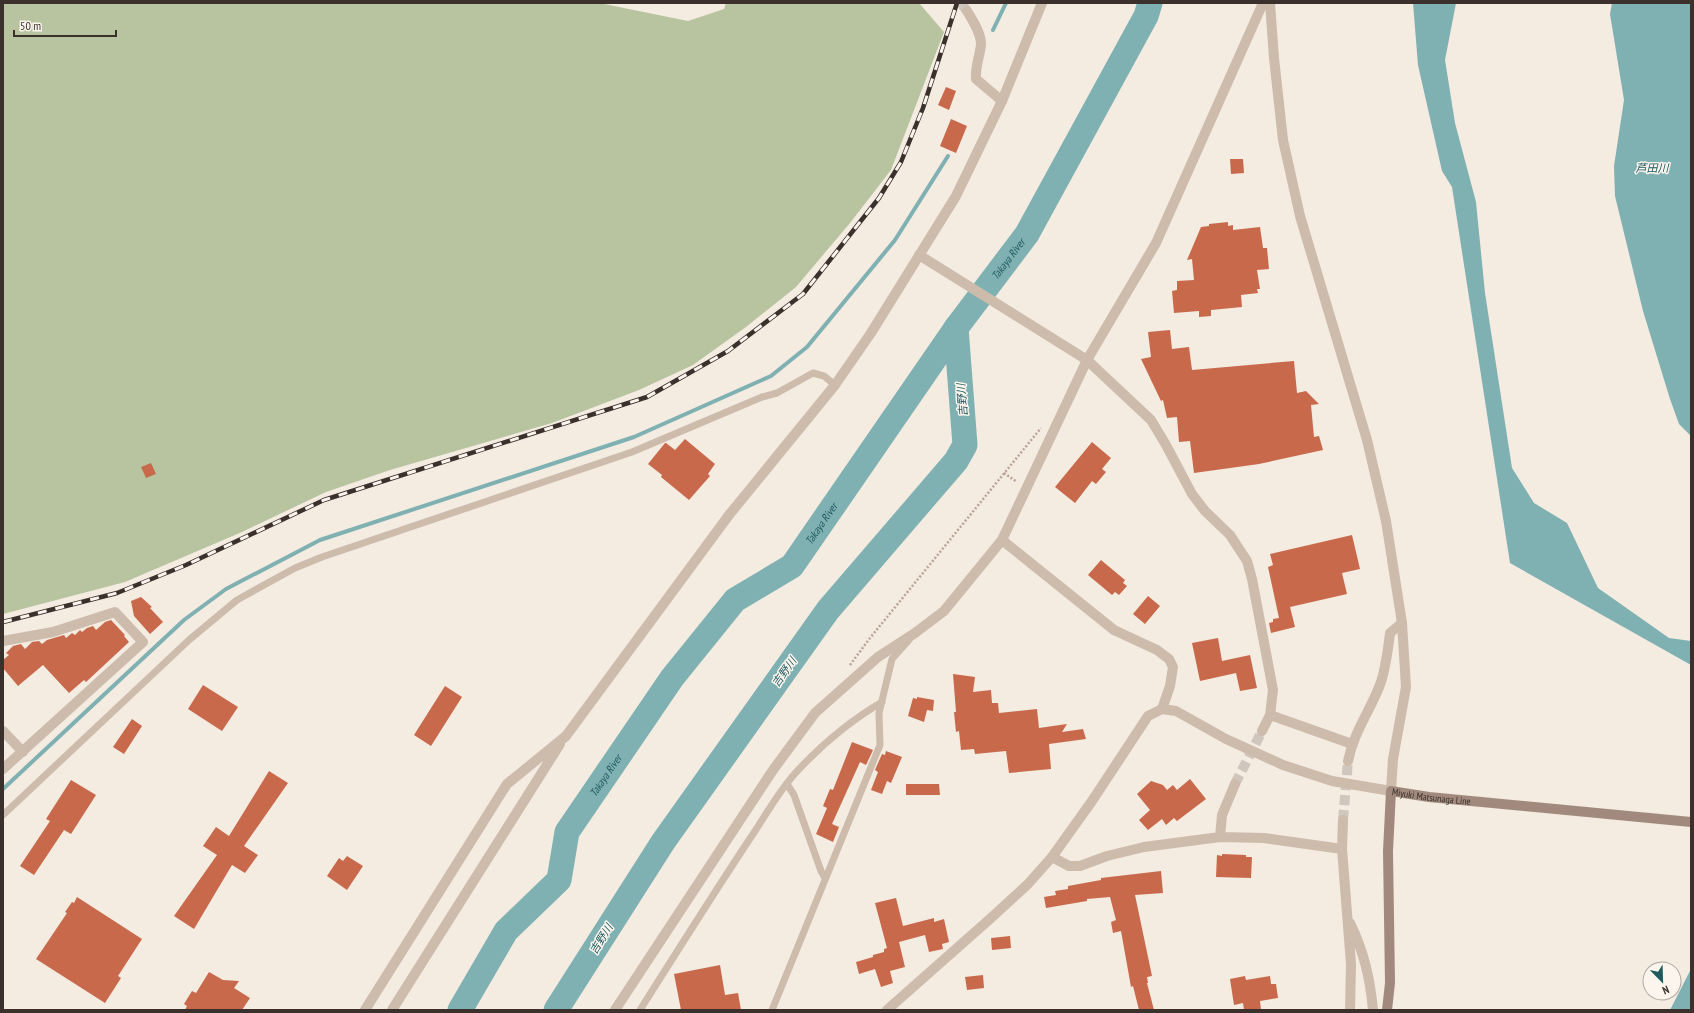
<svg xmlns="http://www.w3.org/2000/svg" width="1694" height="1013" viewBox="0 0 1694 1013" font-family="'PT Sans Narrow','Noto Sans JP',sans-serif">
  <rect width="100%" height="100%" fill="#f4ebe1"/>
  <path fill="#b8c4a0" d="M3,3H603L604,4L688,21L724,9L726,3H919L944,32L891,170L850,223L796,287L746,327L693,365L639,390L552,423L390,470L326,492L242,532L125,582L3,614Z"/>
  <path fill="#7fb0b2" d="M1413,3H1456L1445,60L1455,123L1476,202L1485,293L1512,468L1534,503L1567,523L1598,588L1669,638L1691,641V665L1510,563L1452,187L1442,171L1418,65Z
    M1612,3H1691V436L1679,424L1670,399L1643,311L1615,196L1614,166L1624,100L1610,14Z
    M1691,969V1010H1670Z"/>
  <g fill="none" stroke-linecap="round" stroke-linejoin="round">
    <path stroke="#7fb0b2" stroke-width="4" d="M993,30L1006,3
      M3,789L184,620L226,589L320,540L634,437L771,376L807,347L895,240L948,156"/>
    <g stroke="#7fb0b2" stroke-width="25">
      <path id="s1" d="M460,1010L506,931L559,880L567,832L672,678L735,600L792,566L956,328L1027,234L1146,16L1150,3"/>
      <path d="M556,1010L663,842L828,610L956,461L965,445L956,328"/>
    </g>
  </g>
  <path fill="#c8694b" d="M946,87L956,91L949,110L938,105Z
    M951,119L967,126L956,153L940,146Z
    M1230,159H1243L1244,173L1231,174Z
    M1228,222V226L1233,225V230L1260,227L1263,248H1267L1269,269L1257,270L1260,289H1257L1258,293L1241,295L1242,307L1211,310V316L1199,317V311L1174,313L1172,291L1177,290V281L1194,280L1192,259L1187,260L1201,227L1209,226V224Z
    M1170,330L1172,349L1189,347L1192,370L1294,361L1297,393L1306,391L1319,404L1311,405L1314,437L1319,436L1323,450L1259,464L1194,473L1190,441L1179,442L1177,417L1167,418L1163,400L1161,401L1141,359L1151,357L1148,332Z
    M685,439L715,464L708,474L710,476L689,500L661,477L662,475L648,464L665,443H666L675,450Z
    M1092,442L1111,458L1102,469L1106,472L1096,484L1092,481L1075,503L1055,487Z
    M151,463L156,474L146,478L141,467Z
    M1352,535L1360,569L1342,573L1347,594L1290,607L1295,627L1271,633L1269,623L1273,622V619L1279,618L1268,567L1273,565L1270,554Z
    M1101,560L1125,580L1123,583L1127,586L1119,595L1115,592L1112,595L1088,575Z
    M1148,596L1160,606L1145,624L1133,614Z
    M141,597L152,607L150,608L163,622L150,634L134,616L131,601Z
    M111,620L125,635L124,636L129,642L86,682L84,680L69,693L43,665L18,686L3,668V660L9,655L6,653L13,646L21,644L25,649L32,642L39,641L42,644L47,640L64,635L66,638L72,633L75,635L80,630L82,632L87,628L93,626L96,630L105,622Z
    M1218,638L1222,661L1250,655L1257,688L1240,691L1236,673L1200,681L1192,643Z
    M953,674L975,677L973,692L991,690L992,703H998L999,713L1037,709L1039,728L1067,724L1062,732L1083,729L1086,739L1049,744L1051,769L1009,773L1006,751L975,754L974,749L961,750L959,731L956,732L954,712H956Z
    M203,685L238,707L222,731L188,709Z
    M445,686L462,697L431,746L414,735Z
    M917,697L934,700L933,711L927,710L924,722L908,716L913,698L917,699Z
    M132,719L142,726L124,754L113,747Z
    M852,742L873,750L866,765L860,762L832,824L839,827L833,842L816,834L827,808L823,806L830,789L833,790Z
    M886,751L902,757L891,783L887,781L882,794L871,790L878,772L875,770L882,754L885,755Z
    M269,771L288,783L244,846L258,855L245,873L232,865L194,929L174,916L217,855L203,846L216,827L229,836Z
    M1190,779L1206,799L1177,821L1174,818L1166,825L1162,819L1148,830L1139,820L1150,810L1137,794L1151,781L1163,785L1167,790L1173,785L1177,790Z
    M71,780L96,795L71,834L64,830L34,875L20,866L50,821L46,819Z
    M906,784H939L940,795H906Z
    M1222,854L1246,855V857H1252L1251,878L1216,877L1217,855L1222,856Z
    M347,856L363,866L347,890L327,876L339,858L343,861Z
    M1161,871L1163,893L1135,895L1152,976L1147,977L1148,983H1147L1154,1010H1139L1133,986L1131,987L1121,931L1113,933L1111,922L1116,920L1110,897L1087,899V901L1046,908L1044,897L1056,895L1055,891L1068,889V886L1101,880V878Z
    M77,897L142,939L118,976L121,978L105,1003L36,959L67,913L65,912L72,902L74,903Z
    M896,898L903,926L934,918V922L944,919L949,942L942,944L943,949L929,952L925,935L899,942L905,967L890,971L893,983L881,987L875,969L859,974L856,962L873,957V955L884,952V949L887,948L875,903Z
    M1010,936L1011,948L992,950L991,938Z
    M720,965L725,995L738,993L741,1010H681L674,974Z
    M209,972L223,980L239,981L234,988L250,998L242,1010H185L187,1006L184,1004L192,991L196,993Z
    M983,975L984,988L967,990L965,977Z
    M1245,976L1246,980L1270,976L1271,984H1276L1278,998L1260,1001L1261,1010H1244L1243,1003L1234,1005L1230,979Z"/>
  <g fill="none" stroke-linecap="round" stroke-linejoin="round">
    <path stroke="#cfc6bd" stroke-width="10" stroke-dasharray="10 5" stroke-linecap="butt" d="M961,3L967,11
      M1235,784L1262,731
      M1343,820L1348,761"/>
    <path stroke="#b9a596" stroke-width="2.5" stroke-dasharray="2 2" stroke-linecap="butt" d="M1004,473L1017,482
      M850,665L870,638L1041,428"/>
    <path stroke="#cdbbac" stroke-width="7" d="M787,784L794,795L821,871L825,878
      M3,815L189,640L237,600L295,568L322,557L632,452L762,397L777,393L813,373L824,376L835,385
      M640,1010C676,953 712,896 749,840C766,815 781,787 802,766C825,742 853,719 882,702
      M772,1010L880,745L879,713L892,659L909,640"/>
    <path stroke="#cdbbac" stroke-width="10" d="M967,11C973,21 981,33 981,44C980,57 975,65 976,79L1002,101
      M919,255L1087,360L1151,420L1166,445L1192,494L1205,511L1230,535L1247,561L1252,579L1273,690L1270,715L1262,731
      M3,641L53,632L115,612L143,642L3,769
      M1270,715L1352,744
      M3,731L23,752
      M1348,761C1354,731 1371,710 1381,682C1386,666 1388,650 1390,633L1402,623
      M1343,820L1342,849L1351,964L1350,1010
      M1220,837L1222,815L1235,784
      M1052,857L1069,866H1080L1107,856L1144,847L1220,837L1264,838L1342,849
      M1350,923C1364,952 1370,978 1373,1010
      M365,1010L507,784L566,736
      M392,1010L560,744
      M615,1010L773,770L815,713L878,657L915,633L944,611L1002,540L1087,360L1156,243L1263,3"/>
    <path stroke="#cdbbac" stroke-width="10" d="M1002,540L1114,630L1157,650L1169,659L1173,667L1170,686L1162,709
      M566,736L729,515L835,385L871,333L956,196L1002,101L1042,3
      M887,1010L991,918L1028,884L1052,857L1092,801L1148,716L1162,709L1176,711L1226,739L1283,765L1332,781L1391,791L1393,759L1406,687L1402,623L1386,521L1367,440L1300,216L1283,140L1274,58L1270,3"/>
    <path stroke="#a18a7d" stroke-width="10" id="s2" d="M1387,1010L1390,983L1388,851L1391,791L1429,797L1691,822"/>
    <g stroke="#3b302b" stroke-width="4.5">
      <path id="rail" d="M3,622L117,593L186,565L324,500L647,397L728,351L803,294L879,198L901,162L923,108L957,3"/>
    </g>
    <use href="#rail" stroke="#fbf5ee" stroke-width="3" stroke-dasharray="9" stroke-linecap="butt"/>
  </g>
  <g text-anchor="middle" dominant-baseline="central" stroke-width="3" stroke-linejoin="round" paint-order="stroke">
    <g font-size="10" fill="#3b302b" stroke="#fbf5ee">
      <text stroke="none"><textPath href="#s2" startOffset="260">Miyuki Matsunaga Line</textPath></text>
    </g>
    <g font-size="11" font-style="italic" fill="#1f5a5e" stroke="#fbf5ee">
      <text x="1652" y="168">芦田川</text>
      <text stroke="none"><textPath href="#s1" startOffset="942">Takaya River</textPath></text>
      <text transform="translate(962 400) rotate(-94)">吉野川</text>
      <text stroke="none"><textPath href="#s1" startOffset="618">Takaya River</textPath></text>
      <text transform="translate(784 672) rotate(-55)">吉野川</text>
      <text stroke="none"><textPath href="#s1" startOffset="282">Takaya River</textPath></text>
      <text transform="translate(601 939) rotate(-58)">吉野川</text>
    </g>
  </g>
  <rect width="1694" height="1013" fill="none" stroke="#3b302b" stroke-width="8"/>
  <g transform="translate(1662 981) rotate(157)"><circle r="19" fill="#fbf5ee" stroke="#aea6a0"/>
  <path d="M0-3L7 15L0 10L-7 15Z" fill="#1f5a5e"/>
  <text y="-6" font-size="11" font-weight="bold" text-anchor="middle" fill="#3b302b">N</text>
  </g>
  <path d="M14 30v6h102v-6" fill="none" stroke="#3b302b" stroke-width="2"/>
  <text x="20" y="30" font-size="12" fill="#3b302b" stroke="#fbf5ee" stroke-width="3" paint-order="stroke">50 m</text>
</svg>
